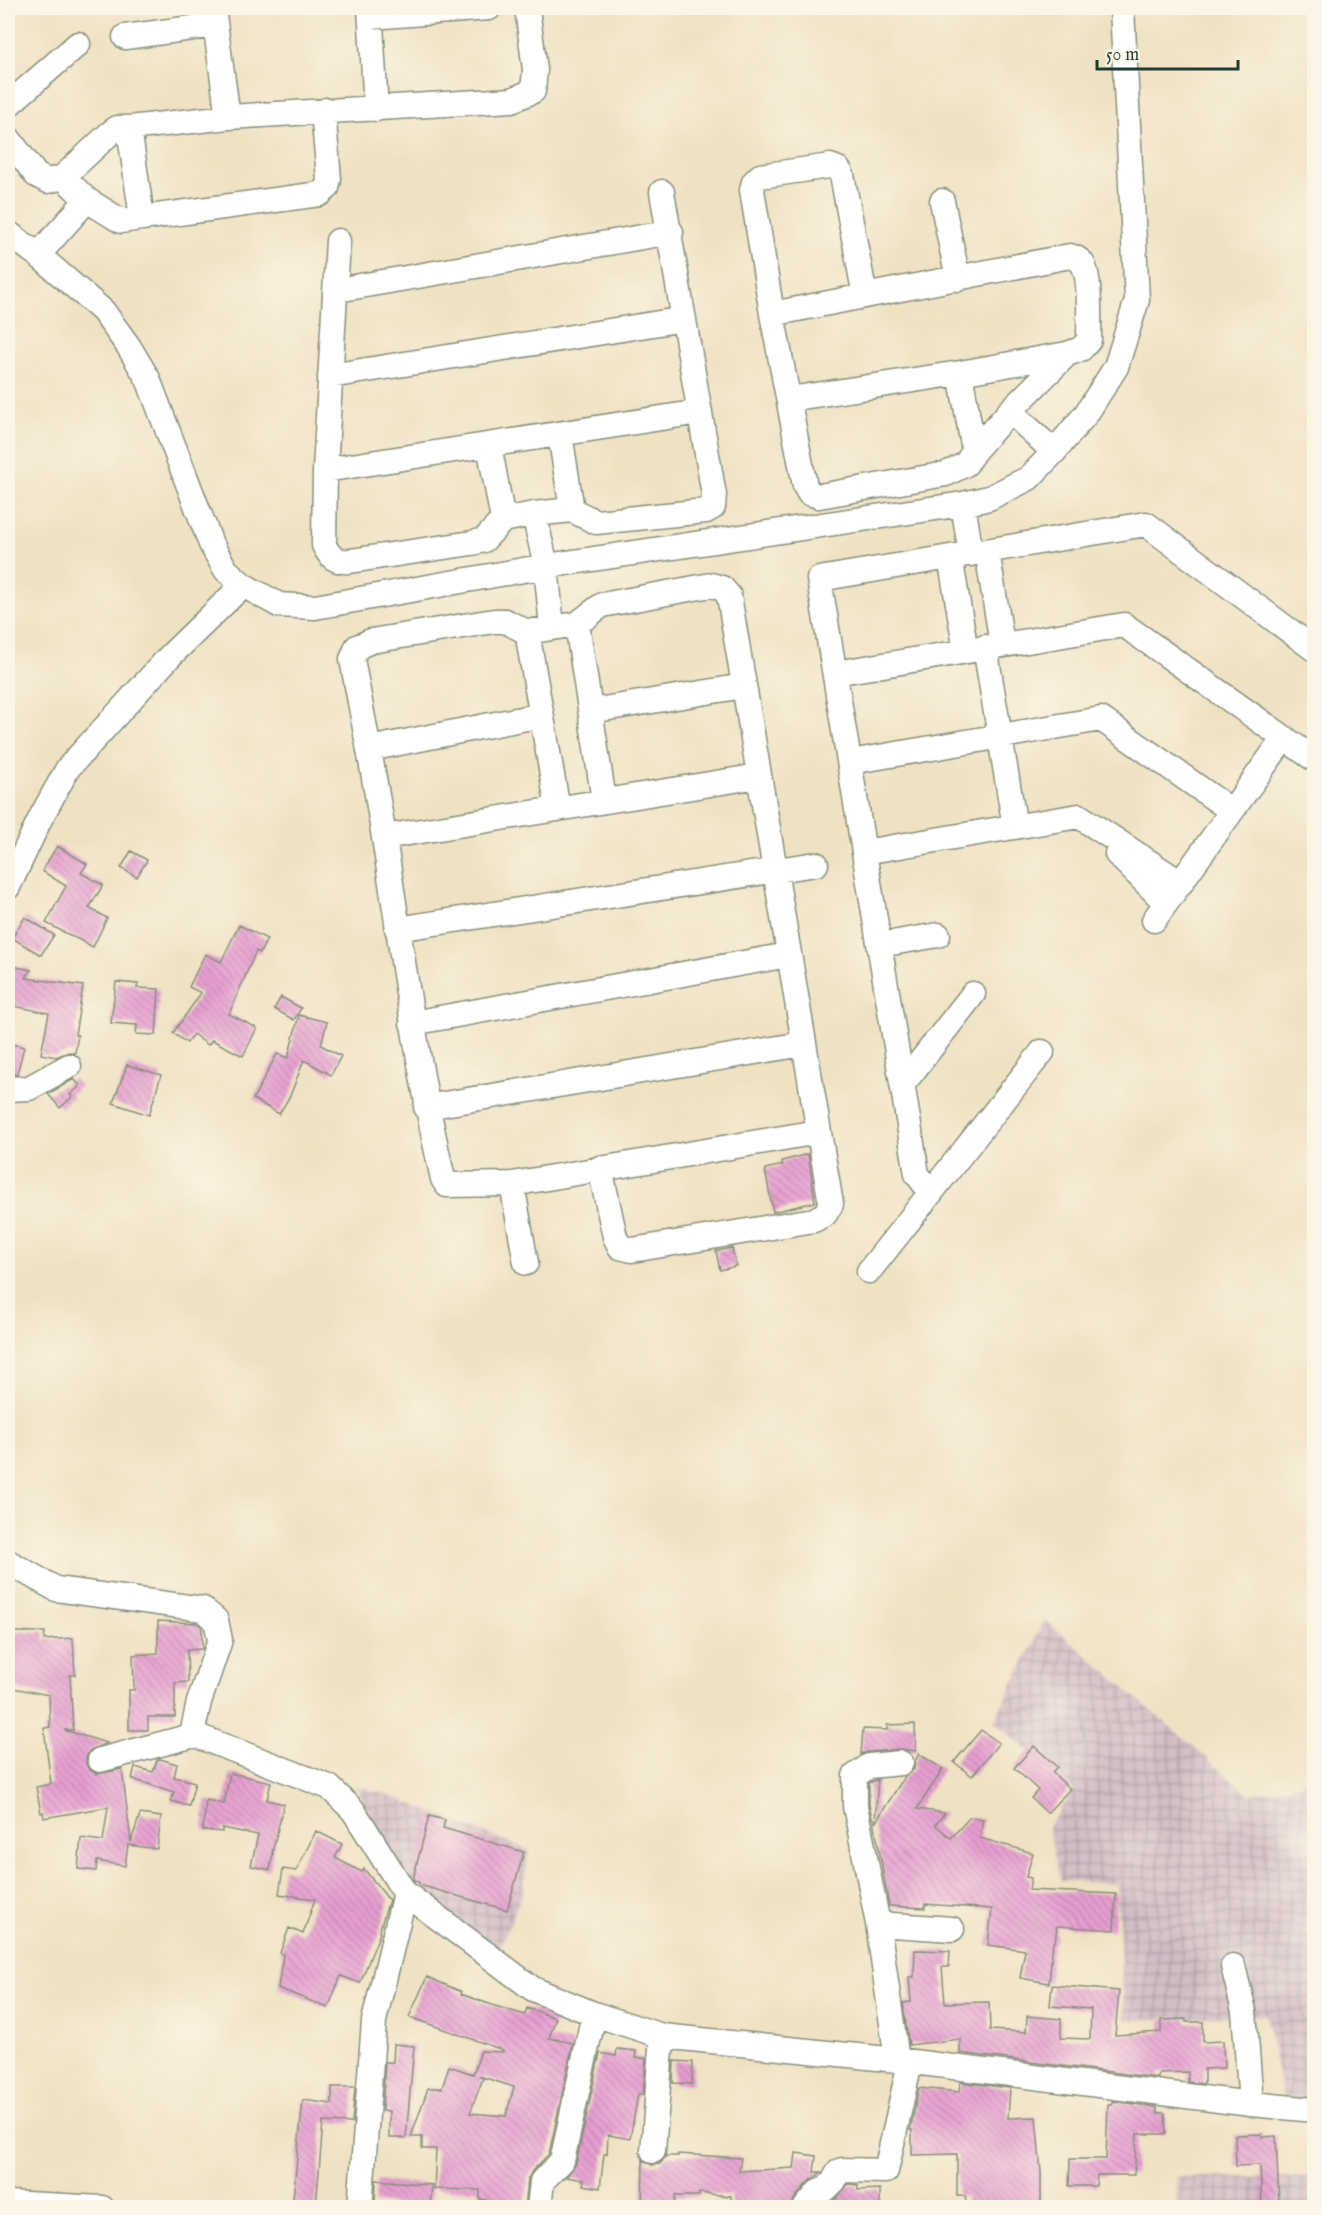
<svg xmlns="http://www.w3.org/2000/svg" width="1322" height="2215" viewBox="0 0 1322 2215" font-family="'IM FELL English',serif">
  <defs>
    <pattern id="industrial-grid" width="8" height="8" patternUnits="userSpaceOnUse" patternTransform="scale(1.5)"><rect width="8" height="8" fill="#d2bdc6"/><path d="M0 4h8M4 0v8" fill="none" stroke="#aa9ba2"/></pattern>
    <pattern id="building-back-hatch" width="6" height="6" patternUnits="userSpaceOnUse" patternTransform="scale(1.5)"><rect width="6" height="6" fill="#e79fd1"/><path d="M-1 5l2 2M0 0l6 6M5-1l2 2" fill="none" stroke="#bb83aa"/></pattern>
  </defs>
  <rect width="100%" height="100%" fill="#fcf5e5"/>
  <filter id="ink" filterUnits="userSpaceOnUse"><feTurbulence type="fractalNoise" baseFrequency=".0167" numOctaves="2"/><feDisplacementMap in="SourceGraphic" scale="12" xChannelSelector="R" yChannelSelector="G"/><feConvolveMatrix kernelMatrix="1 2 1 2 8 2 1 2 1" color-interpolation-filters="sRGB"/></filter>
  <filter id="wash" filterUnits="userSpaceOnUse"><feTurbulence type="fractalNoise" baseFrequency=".008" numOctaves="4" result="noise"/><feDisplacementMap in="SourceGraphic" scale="24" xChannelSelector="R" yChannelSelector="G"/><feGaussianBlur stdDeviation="1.35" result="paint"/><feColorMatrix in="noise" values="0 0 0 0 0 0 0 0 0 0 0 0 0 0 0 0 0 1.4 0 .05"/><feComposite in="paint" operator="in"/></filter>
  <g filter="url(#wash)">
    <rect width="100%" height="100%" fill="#efe2c3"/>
    <path fill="url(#industrial-grid)" d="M1045,1620L1250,1795L1314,1781V2107L1284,2104L1266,2015L1125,2020L1116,1884L1060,1881L1048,1827L1074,1790L994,1721Z
      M355,1786L383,1793L529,1850L522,1894L492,1967L403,1877Z
      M1177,2177H1314V2207L1176,2208Z"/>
    <g id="blocks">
      <path fill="url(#building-back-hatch)" fill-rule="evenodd" d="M57,846L87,864L81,873L103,885L89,908L107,918L93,947L46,923L66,886L42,871Z
        M131,851L147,860L137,877L121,868Z
        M25,917L54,935L41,955L12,938Z
        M239,925L267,939L260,953L256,951L229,1014L257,1028L243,1056L212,1040L208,1045L193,1034L187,1043L173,1033L201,993L189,987L205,954L221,962Z
        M8,965L31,970L26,978L83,986L75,1035H78L75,1053L69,1052L56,1057L41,1054L49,1013L9,1005L8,1007Z
        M116,982L138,984L137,988L159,989L156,1035L136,1034L137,1025L111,1023Z
        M281,997L301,1008L294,1020L274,1009Z
        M299,1015L327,1022L321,1045L341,1056L331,1075L304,1060L290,1096L279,1114L253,1099L277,1054L288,1058Z
        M8,1043L24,1047L17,1074L8,1075Z
        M127,1065L161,1075L149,1115L113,1103Z
        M74,1079L80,1086L70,1095L72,1097L60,1108L48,1094Z
        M808,1154L815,1202L773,1212L765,1169L783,1165L782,1161Z
        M732,1248L736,1266L720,1270L716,1251Z
        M158,1621L197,1623L202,1627V1649L187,1650L188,1682L175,1683V1717H148V1730H129V1690H134L133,1655L158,1653Z
        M8,1632H45L44,1640L73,1638L75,1675H70L73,1730H64L107,1743L90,1750L86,1757V1764L90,1770L97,1774L122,1769L131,1842L140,1814L161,1817L157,1849L128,1845L125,1866L97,1861L96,1871L78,1869L81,1838L103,1841L108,1807L44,1818L43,1812L41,1813L36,1787L51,1784L44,1728L50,1727L49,1695L8,1687Z
        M915,1724L916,1751L900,1749L868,1752L861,1754L863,1729L887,1730V1725Z
        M981,1730L999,1743L972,1776L954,1762Z
        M1034,1746L1057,1767L1052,1772L1070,1789L1047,1813L1031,1798L1038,1790L1014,1768Z
        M919,1754L943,1769L917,1809L945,1813L935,1825L951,1838L970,1817L983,1819L980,1838L1033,1853L1026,1877L1031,1878L1029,1890L1116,1894L1114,1930L1057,1926L1055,1942H1053L1049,1983L1020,1978L1025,1950L988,1945L992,1909L925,1904V1908L889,1906L878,1843L869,1805V1783L878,1779L875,1823L905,1776L914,1769L915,1761Z
        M160,1759L177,1764L174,1777L195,1782L189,1806L171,1801L174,1792L132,1779L135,1767L153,1772L157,1760Z
        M230,1773L271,1782L267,1800L284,1804L272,1853H273L270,1870L251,1866L258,1835L222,1828V1832L203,1830L206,1800L224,1804Z
        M429,1816L445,1820L443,1828L524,1852L507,1910L419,1885V1882L414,1881L413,1879Z
        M316,1831L342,1844L335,1858L362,1872L364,1869L389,1900L379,1932L380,1933L360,1983L341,1976L328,2008L278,1988L283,1954L280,1953L289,1928L303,1934L315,1899L279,1894L283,1869L296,1871Z
        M915,1950L950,1951L949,1967H942L945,2003L989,2002L990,2030L1026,2032L1027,2016L1061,2019V2038L1090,2039L1091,2009L1050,2006L1052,1985L1119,1991L1115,2035L1161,2032V2020L1186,2019V2022H1203V2042L1223,2041L1224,2068L1204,2069V2084L1188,2082V2072L1159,2073L1158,2078L960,2053V2039L909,2045L903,2003L911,2002L909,1977H914Z
        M427,1977L462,1992L461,1994L495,2006L525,2015L527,2008L556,2018L549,2038L573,2043L549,2154L532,2171L528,2179L525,2208H486V2200L480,2199V2190L434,2189L436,2149H422V2137H411L428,2088H442L449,2066L473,2074L481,2051L503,2052V2050L409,2017ZM479,2076L514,2087L506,2116L470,2113L483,2078Z
        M394,2044L414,2046L406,2138H389V2111H382L385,2062H393Z
        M617,2049L636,2051L635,2058H646L643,2094H638L630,2139L608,2135L607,2154H604L600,2188L583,2185L584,2180L566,2177L576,2164L600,2053L616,2056Z
        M674,2061L693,2062L692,2084L673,2083Z
        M960,2082L1010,2088L1008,2118L1036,2117L1041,2173V2205L986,2204V2208H967L965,2196H957V2154L912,2155V2130H910L919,2088L959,2092Z
        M332,2087H355L352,2123L323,2122L316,2208H292L303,2100L332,2104Z
        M1112,2101L1157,2107V2113H1165L1166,2134H1137L1134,2175H1097L1096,2186H1069L1070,2159H1106L1108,2105H1112Z
        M1262,2134V2137L1276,2136L1279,2205L1262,2206L1260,2165L1236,2166L1235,2135Z
        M796,2153L816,2156L814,2172H822L807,2183L794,2199L791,2208H730L731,2196L699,2193V2196H675V2208L642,2207L643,2160L652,2165L660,2164L666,2156H678V2154L741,2158L739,2171L794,2168Z
        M376,2180L432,2185L430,2208L375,2203Z
        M848,2184L858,2185V2190L880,2189V2208H824L836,2199Z"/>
    </g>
  </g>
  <g filter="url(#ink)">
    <use href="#blocks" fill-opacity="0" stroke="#87907c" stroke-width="1.5"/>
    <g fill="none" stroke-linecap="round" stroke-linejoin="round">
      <g stroke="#87907c" stroke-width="27">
        <path id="minor" d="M213,8L228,117
          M370,8L376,109
          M371,17L489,8
          M125,37L215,25
          M8,105L78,44
          M117,128H129L142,218L121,221L87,200L63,177L109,134Z
          M129,128L228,117L512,100L533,91L535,70L527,8
          M8,138L36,175L48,181L63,177
          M942,201L958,279
          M142,218L320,194L327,188L329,179L324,122L326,110
          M8,233L38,255L103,311L129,347L148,379L211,544L226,570L243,585L279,605L315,607L546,566L963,504L989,498L1029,478L1054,452L1086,414L1116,367L1137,300L1122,8
          M338,241L325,470L324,545C330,558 336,562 350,561L472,543L484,540L503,520L534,514L572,510L596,522L706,511L713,507L714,495L662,192
          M38,255L87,200
          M337,290L671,232
          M772,314L1070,256C1075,257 1079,259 1082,263C1091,275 1089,324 1089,340L1081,349L1067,354L1010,411L974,451L966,464L946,474L819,496L809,493L805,486L772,314L752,190L754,182L760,176L830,166L838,169L842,175L865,296
          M960,373L1067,354
          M330,376L684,319
          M789,399L960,373L974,451
          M1010,411L1054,452
          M560,434L572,510
          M489,445L503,520
          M325,470L700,412
          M963,504L971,554
          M534,514L546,566L552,627
          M987,551L1002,644
          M950,557L966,651
          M577,624L604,801
          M527,632L558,809
          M985,647L1015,827
          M835,673L1124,625L1314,759
          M591,711L744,686
          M369,749L541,715
          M850,762L1101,719L1232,811
          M384,837L759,776
          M864,852L1079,816L1181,883
          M1117,854L1166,903
          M8,887L41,817L68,768L170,656L243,585
          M1154,920L1284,738
          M397,929L816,864
          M880,945L938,935
          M412,1023L788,955
          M903,1084L973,994
          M8,1089L29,1088L69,1066
          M426,1107L803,1044
          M600,1168L615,1237L620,1247L632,1250L814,1220L825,1214L831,1204L729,596L722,588L711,585L602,605L577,624L527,632L505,621H494L371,641L357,647L352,659C363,719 375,778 384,838C402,952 417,1066 443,1179L447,1185L512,1184L818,1132
          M512,1184L526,1263
          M931,1193L917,1174L819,579L1146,524L1314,649
          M869,1271L1042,1052
          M8,1562L56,1589L203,1609L216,1620L220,1640L199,1702L194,1725L195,1735L329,1787L353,1810L405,1893L533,1989L594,2014L662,2036L897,2060L1251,2104L1314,2110
          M100,1760L195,1735
          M878,1924L952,1929
          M1233,1966L1244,2011L1251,2104
          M897,2060L878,1924L855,1806V1776L869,1766L901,1763
          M653,2151L662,2036
          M8,2203L102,2208
          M360,2208L374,2021L405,1893
          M539,2208L542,2181L562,2161L594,2014
          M805,2208L818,2192L826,2189L834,2181L837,2173L842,2170L886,2171L910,2062"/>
      </g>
      <use href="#minor" stroke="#fff" stroke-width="24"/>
    </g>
  </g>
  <rect width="1322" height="2215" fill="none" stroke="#fcf5e5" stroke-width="30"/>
  <path d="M1097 60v9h141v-9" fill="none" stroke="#1f3d34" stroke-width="3"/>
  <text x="1106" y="60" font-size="18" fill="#1f3d34" stroke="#fcf5e5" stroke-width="4.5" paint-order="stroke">50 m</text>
</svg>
